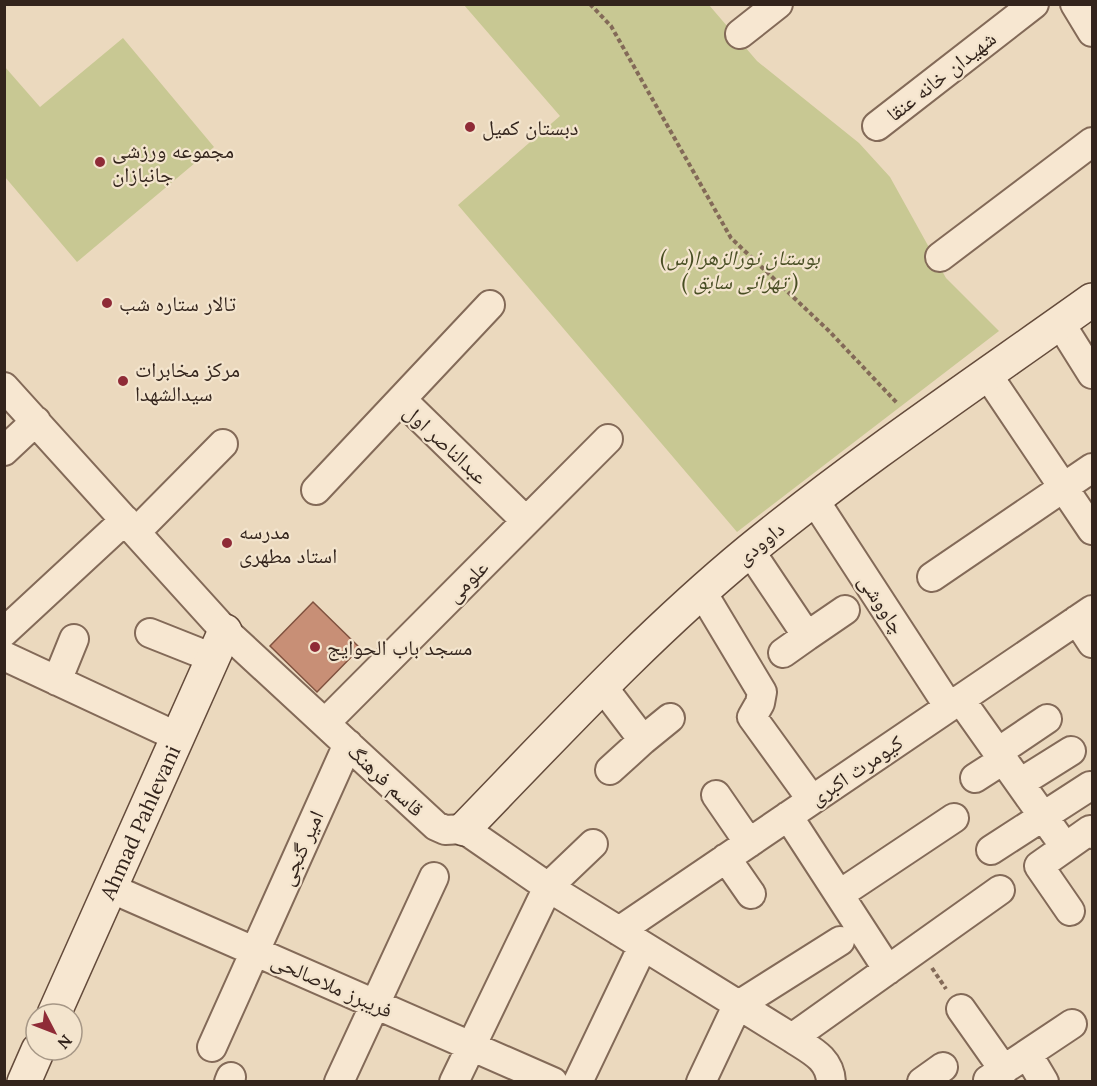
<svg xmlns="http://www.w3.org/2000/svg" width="1097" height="1086" viewBox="0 0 1097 1086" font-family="Lora,'Noto Naskh Arabic',serif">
  <rect width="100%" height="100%" fill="#ebd9be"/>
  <path fill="#c8c893" d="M464,5H709L757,61L859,143L890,177L946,278L999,331L737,532L458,205L560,116Z
    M123,38L214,147L77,262L5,177V67L40,107Z"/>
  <path fill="#c88f76" stroke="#80523f" stroke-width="1.5" d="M313,602L360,648L317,692L270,646Z"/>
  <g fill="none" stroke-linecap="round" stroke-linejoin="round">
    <g stroke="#836a58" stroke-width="32">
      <path id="street" d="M1075,4L1092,32
        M740,34L778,4
        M877,126L1034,4
        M940,257L1092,142
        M1060,323L1092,374
        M987,374L1092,530
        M4,387L225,631L436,826L445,830L464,829L548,887L792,1038C810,1050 830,1058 831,1082
        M402,400L526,521
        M4,451L36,421
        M316,490L490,305
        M815,501L949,707
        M136,532L223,444
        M750,551L807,636L845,610
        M932,577L1092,468
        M702,592L762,692L760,703L752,717L812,800
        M1077,620L1092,643
        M4,632L125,520
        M150,633L213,658
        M783,653L807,636
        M4,656L178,737
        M57,681L74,639
        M602,686L643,740L670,718
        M960,699L1065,847
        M325,723L608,439
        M998,752L1047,719
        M610,770L643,740
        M975,778L1003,760
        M1020,783L1071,751
        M716,795L749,843
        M788,816L888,970
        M991,850L1090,786
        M726,858L751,894
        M110,888L553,1082
        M840,894L954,818
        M1070,911L1039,866L1090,830L1092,834
        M619,931L1092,610
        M961,1009L1004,1070
        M792,1038L1000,890
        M212,1047L348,744
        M1028,1055L1044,1082
        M988,1080L1072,1024
        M229,1082L231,1077
        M339,1082L434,877
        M454,1082L548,887L593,844
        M578,1082L643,946
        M701,1082L737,1006L840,941
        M922,1082L943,1067"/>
    </g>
    <g stroke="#644b3b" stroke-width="36">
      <g id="secondary">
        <path d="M464,829C556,734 647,635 749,551C859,461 977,382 1092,300"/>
        <path id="s1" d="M54,1014L225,631"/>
        <path d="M24,1082L38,1050"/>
      </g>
    </g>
    <path stroke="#836a58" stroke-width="4" stroke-dasharray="4.5 3" stroke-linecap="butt" d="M590,4L611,26L731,238L829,331L897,403
      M932,968L946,989"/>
    <use href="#street" stroke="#f7e7d1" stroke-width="28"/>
    <use href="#secondary" stroke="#f7e7d1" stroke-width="33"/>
  </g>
  <g fill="#8f2b37" stroke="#f3e4cd" stroke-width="2">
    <circle cx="470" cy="127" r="6"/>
    <circle cx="100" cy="162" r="6"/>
    <circle cx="107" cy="303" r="6"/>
    <circle cx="123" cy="381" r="6"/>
    <circle cx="227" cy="543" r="6"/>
    <circle cx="315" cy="647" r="6"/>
  </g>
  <g text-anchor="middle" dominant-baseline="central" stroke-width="4.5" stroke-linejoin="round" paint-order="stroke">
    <g font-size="21" fill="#33241c" stroke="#f3e4cd">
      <text transform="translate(941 76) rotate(-38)">شهیدان خانه‌ عنقا</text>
      <text transform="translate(446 444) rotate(43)">عبدالناصر اول</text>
      <text transform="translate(760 543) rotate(-39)">داوودی</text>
      <text transform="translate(467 581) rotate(-45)">علومی</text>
      <text transform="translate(882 604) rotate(57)">چاووشی</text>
      <text transform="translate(856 770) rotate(-34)">کیومرث اکبری</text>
      <text transform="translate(386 780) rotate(43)">قاسم فرهنگ</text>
      <text stroke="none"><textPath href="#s1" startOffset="210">Ahmad Pahlevani</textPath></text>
      <text transform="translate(301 848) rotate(-66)">امیر گنجی</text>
      <text transform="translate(332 985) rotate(24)">فریبرز ملاصالحی</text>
    </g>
    <g font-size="21" fill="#33241c" stroke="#f3e4cd" text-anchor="start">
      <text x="482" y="127">دبستان کمیل</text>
      <text x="112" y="150">مجموعه ورزشی<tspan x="112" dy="24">جانبازان</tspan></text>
      <text x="119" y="303">تالار ستاره شب</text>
      <text x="135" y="369">مرکز مخابرات<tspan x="135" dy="24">سیدالشهدا</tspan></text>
      <text x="239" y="531">مدرسه<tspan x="239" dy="24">استاد مطهری</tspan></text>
      <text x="327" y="647">مسجد باب الحوایج</text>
    </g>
    <g font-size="21" font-style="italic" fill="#484e23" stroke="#f3e4cd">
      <text x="740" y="257">بوستان نورالزهرا(س)<tspan x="740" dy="24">( تهرانی سابق )</tspan></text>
    </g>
  </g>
  <rect width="1097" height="1086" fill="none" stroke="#33241c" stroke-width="12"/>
  <g transform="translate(54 1032) rotate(132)"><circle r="28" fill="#f3e4cd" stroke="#a69786" stroke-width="1.5"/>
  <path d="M0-4.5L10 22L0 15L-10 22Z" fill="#8f2b37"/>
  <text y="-9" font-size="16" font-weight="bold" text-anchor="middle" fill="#33241c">N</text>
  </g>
</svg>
